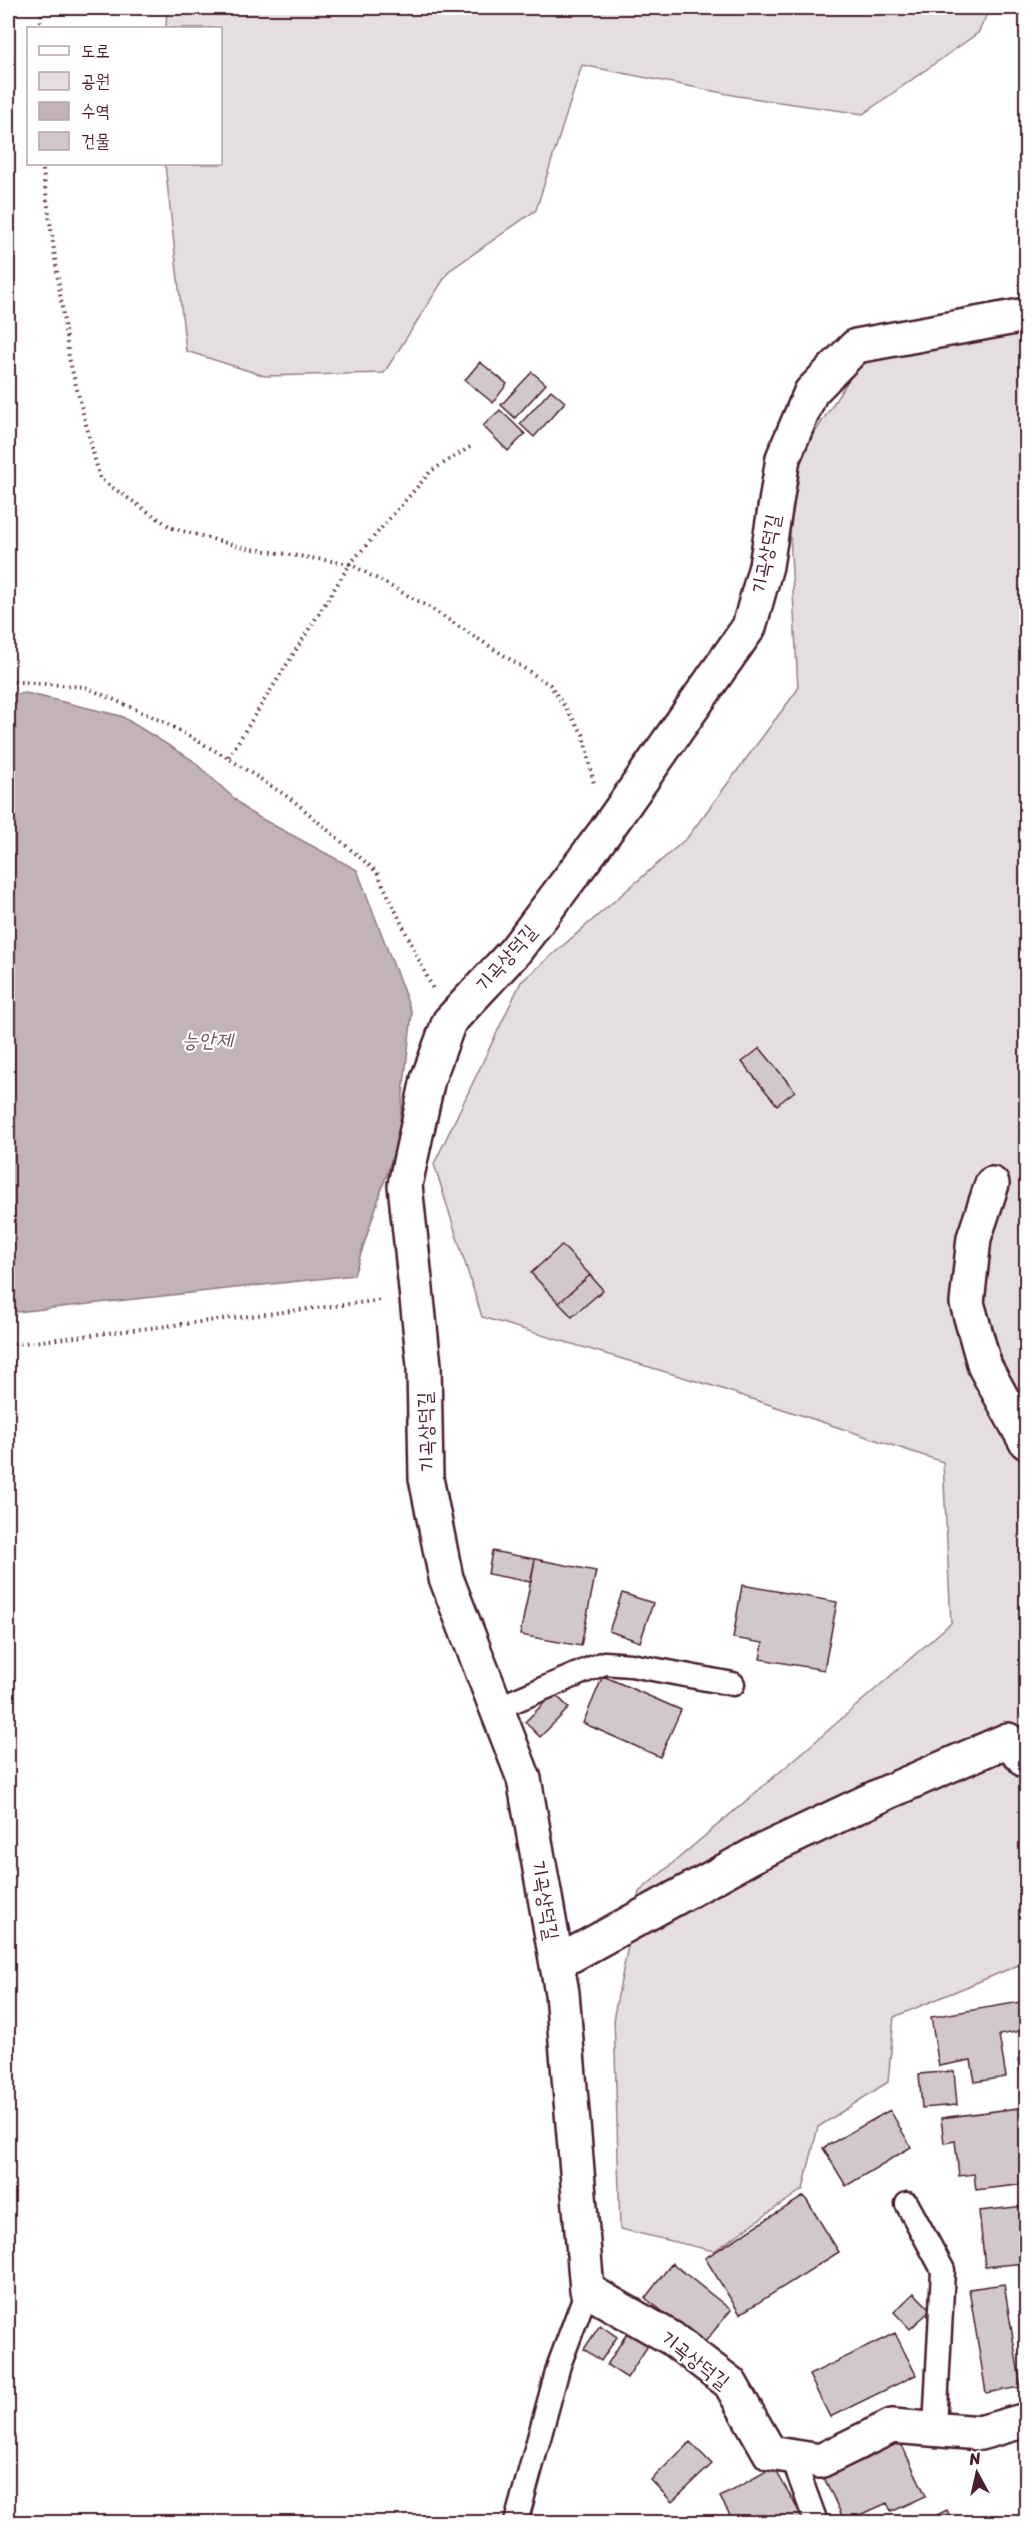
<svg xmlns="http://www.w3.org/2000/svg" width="1034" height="2530" viewBox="0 0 1034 2530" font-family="Sriracha,'Poor Story',sans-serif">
  <rect width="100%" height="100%" fill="#fff"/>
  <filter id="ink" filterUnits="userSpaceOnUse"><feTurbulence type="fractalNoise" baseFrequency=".0167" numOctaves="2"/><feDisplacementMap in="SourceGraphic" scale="12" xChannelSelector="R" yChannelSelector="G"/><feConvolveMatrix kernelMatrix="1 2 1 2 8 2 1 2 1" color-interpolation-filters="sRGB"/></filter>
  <g filter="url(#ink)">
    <path fill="#e5dee0" stroke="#987e86" stroke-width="1.5" d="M167,8H990L978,33L863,114L738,96L582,65L536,210L449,271L384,373L265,376L186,351L165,164H220V28H166Z
      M1026,327V1962L894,2017L888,2082L818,2127L803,2189L714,2251L620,2229L614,2015L639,1892L816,1741L951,1623L943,1462L716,1387L482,1317L434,1164L521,982L687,838L798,689L787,476L864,356Z"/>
    <path fill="#c1b3b6" stroke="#91787e" stroke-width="1.5" d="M26,693L121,716L191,759L249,812L357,870L412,1013L398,1139L354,1275L8,1313V695Z"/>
    <path fill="#d2c7cb" stroke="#4a1f2b" stroke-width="1.5" d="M480,362L507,384L493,403L465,380Z
      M532,372L546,384L515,418L501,405Z
      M551,390L565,402L534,437L520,424Z
      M500,410L525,434L508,451L483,426Z
      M760,1048L795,1091L777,1105L742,1062Z
      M562,1245L590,1275L559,1303L531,1273Z
      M590,1275L603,1290L572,1317L559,1303Z
      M492,1551L535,1559L531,1582L488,1574Z
      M535,1559L596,1571L581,1646L520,1635Z
      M742,1585L837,1602L824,1670L760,1659L763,1643L733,1638Z
      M622,1593L653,1603L640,1642L609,1631Z
      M603,1676L681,1710L660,1757L583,1723Z
      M554,1693L569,1708L540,1737L525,1722Z
      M1026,2001V2030L999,2035L1006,2077L975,2082L971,2060L939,2066L931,2017Z
      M1026,2058V2092H1024L1018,2060Z
      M954,2071L957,2105L922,2108L919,2074Z
      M1026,2107V2146H1021L1026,2184L976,2190L974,2174L959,2176L955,2141L944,2143L941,2118Z
      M890,2110L911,2147L846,2186L823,2148Z
      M804,2196L839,2252L740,2314L705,2258Z
      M1026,2206V2263L985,2267L979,2211Z
      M672,2263L731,2310L704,2343L645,2298Z
      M1004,2284L1021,2387L986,2393L969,2289Z
      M914,2293L931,2310L910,2329L894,2312Z
      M600,2325L617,2337L601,2361L584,2349Z
      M632,2325L653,2338L627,2378L607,2365Z
      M895,2333L916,2375L830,2417L809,2375Z
      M896,2433L926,2496L891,2512L887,2503L845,2522L820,2469Z
      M690,2442L712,2464L672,2502L651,2480Z
      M774,2467L805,2522H746L743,2518L734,2522L720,2497Z
      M947,2510L953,2522H923Z"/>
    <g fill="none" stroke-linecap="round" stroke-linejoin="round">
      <g stroke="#4a1f2b" stroke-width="27">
        <path id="service" d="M497,1708L604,1663L631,1665L733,1684
          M907,2204L943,2270L935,2428
          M792,2456L816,2522
          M516,2522L559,2365L587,2290"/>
      </g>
      <g stroke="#4a1f2b" stroke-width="38">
        <path id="minor" d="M1026,315L856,346L811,392L783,458L766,566L749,627L605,832L515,951L449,1022L428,1079L405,1185L424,1365L426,1478L446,1578L524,1779L562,1993L587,2290L671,2338L730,2383L770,2453L820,2461L892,2426L980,2433L1026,2420
          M992,1184L974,1238L967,1303L985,1367L1026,1442
          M557,1963L754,1855L890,1791L1008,1740L1026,1761"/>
      </g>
      <path stroke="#4a1f2b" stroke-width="4" stroke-dasharray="1.5 4.5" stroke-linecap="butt" d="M41,28V8
        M42,164L69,358L100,479L172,528L241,547L350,564L228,758
        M470,447L431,471L350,564L427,606L550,685L583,734L594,784
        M8,681L85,687L162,721L228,758L294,801L377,872L433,989
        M8,1345L383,1300"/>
      <use href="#service" stroke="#fff" stroke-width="22"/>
      <use href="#minor" stroke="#fff" stroke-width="33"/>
    </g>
  </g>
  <g text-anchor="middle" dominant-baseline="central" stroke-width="4.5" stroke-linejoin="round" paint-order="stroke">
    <g font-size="20" fill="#4a1f2b" stroke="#fff">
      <text transform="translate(766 554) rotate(-79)">기곡상덕길</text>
      <text transform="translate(506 958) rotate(-49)">기곡상덕길</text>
      <text transform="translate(426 1432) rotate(-92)">기곡상덕길</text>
      <text transform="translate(545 1900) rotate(80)">기곡상덕길</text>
      <text transform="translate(695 2360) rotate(38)">기곡상덕길</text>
    </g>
    <g font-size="21" font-style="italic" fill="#74535c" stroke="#fff">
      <text x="207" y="1040">능안제</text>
    </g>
  </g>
  <rect width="1034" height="2530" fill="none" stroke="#fff" stroke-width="30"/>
  <rect x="15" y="15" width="1004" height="2500" fill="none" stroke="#4a1f2b" stroke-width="2" filter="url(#ink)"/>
  <rect x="27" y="27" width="195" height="138" fill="#ffffff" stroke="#b7a5aa" stroke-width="1.5"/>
  <rect x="39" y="46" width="30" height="9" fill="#ffffff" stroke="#b7a5aa" stroke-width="1.5"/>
  <text x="81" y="57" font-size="18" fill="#4a1f2b">도로</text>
  <rect x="39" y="72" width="30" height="18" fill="#e5dee0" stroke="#b7a5aa" stroke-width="1.5"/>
  <text x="81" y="87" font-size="18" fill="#4a1f2b">공원</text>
  <rect x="39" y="102" width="30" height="18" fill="#c1b3b6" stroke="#b7a5aa" stroke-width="1.5"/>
  <text x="81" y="117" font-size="18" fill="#4a1f2b">수역</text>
  <rect x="39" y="132" width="30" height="18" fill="#d2c7cb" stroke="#b7a5aa" stroke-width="1.5"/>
  <text x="81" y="147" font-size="18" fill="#4a1f2b">건물</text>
  <g transform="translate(977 2473) rotate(352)" stroke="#ffffff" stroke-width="4.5" paint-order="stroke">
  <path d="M0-4.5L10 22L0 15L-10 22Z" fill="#4a1f2b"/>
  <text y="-9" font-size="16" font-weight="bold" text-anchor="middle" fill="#4a1f2b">N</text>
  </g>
</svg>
